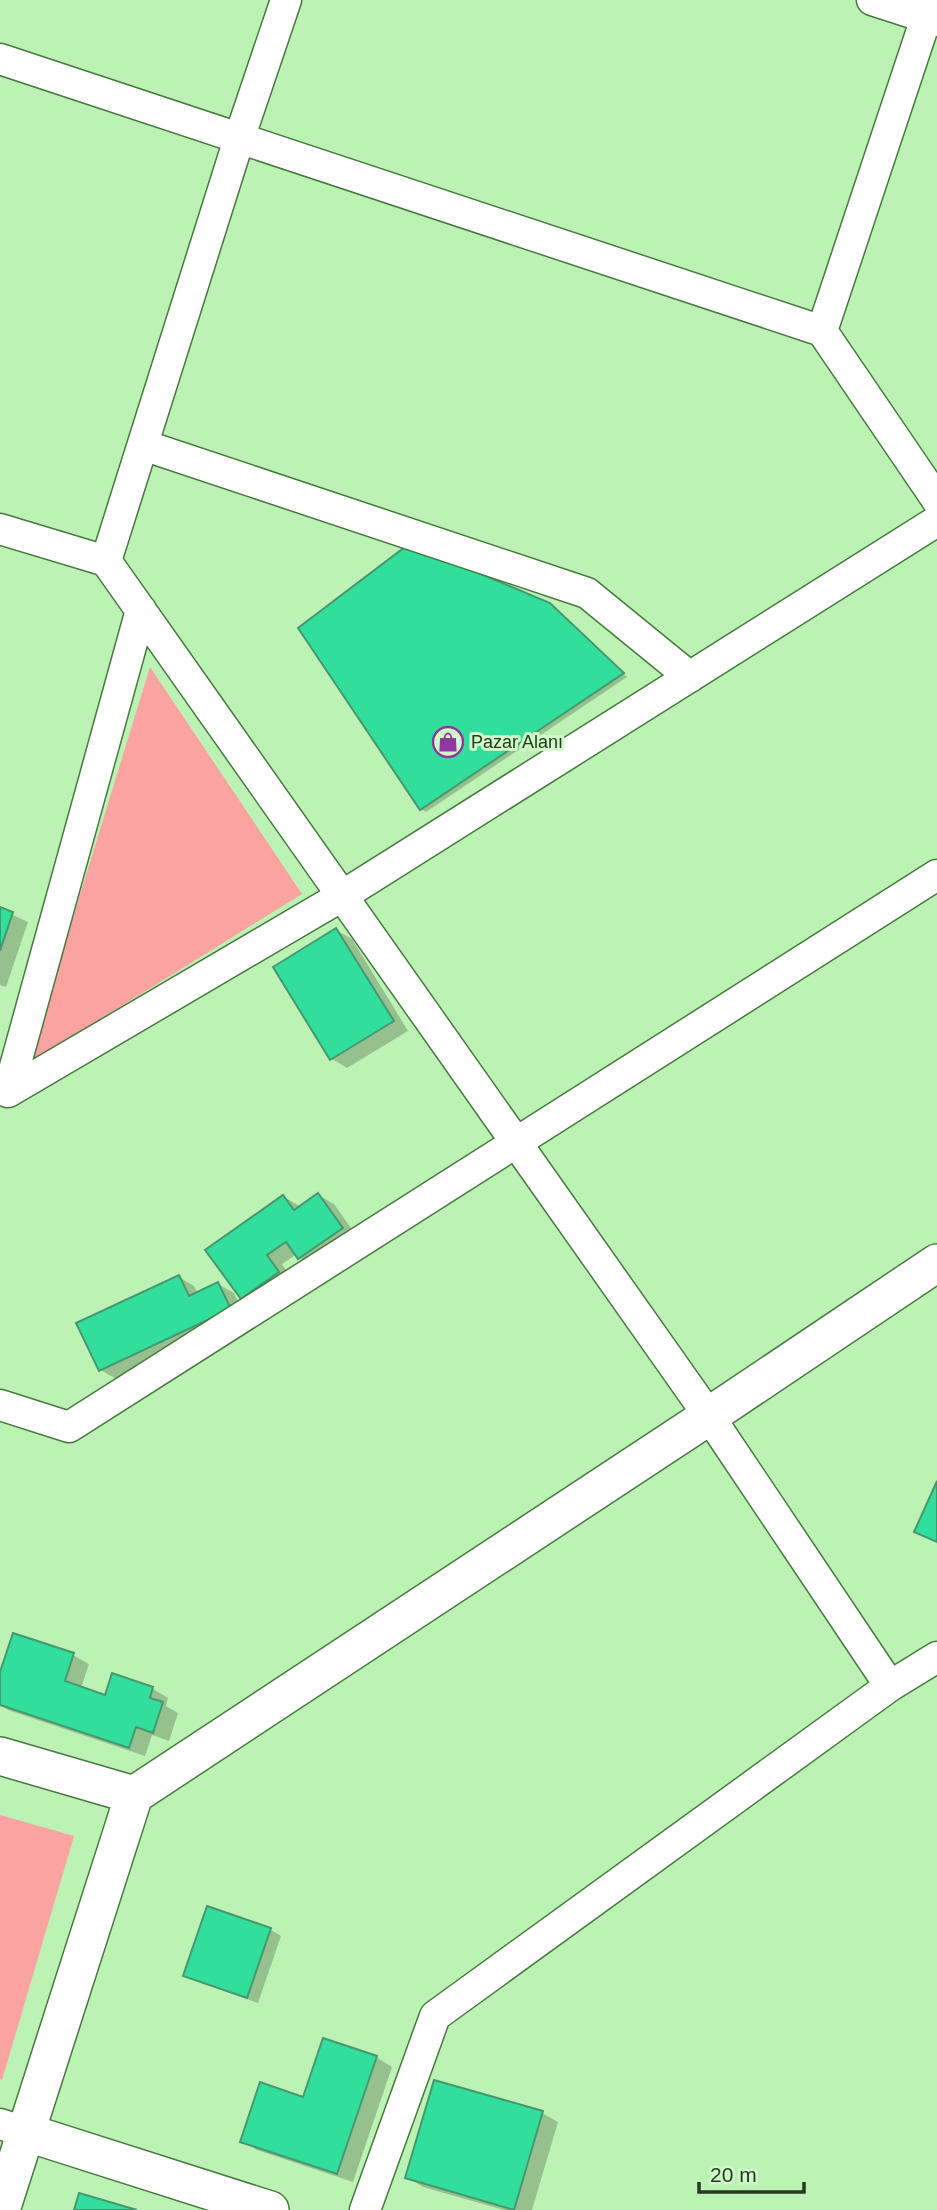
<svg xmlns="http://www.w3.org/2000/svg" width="937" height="2210" viewBox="0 0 937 2210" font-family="Helvetica,sans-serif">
  <rect width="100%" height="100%" fill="#bcf2b3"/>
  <path fill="#fba3a1" d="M150,667L302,894L28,1064Z
    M0,1815L74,1836L2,2080L0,2079Z"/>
  <path fill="#0003" d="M555,608L627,677L426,812L421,809Z
    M0,909L28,922L6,987L0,985Z
    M336,930L352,939L408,1031L347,1068L332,1059Z
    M318,1195L334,1204L358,1238L315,1267L300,1258L297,1254L282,1264L294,1282L258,1307L242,1298L284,1197L301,1207Z
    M179,1277L194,1286L198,1294L218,1284L234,1293L246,1318L116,1379L101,1370Z
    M73,1655L89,1664L81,1688L106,1697L113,1675L153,1689L168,1698L166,1706L178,1713L169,1741L152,1735L145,1756L8,1710L0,1705V1678Z
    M208,1908L271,1930L281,1936L258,2003L196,1981L185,1975Z
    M376,2057L392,2067L353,2182L257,2150L242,2141L304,2100Z
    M542,2113L558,2122L532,2210H504L423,2187L407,2177Z"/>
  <path fill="#32de9b" stroke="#459871" stroke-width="2" d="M409,544L550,603L624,673L420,810L298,628Z
    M0,907L13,912L0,951Z
    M336,928L394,1021L330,1060L273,967Z
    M318,1193L343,1228L298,1259L286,1242L267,1255L279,1272L241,1299L205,1250L283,1195L294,1210Z
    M179,1275L189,1296L218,1282L231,1309L99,1371L76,1323Z
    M937,1481V1542L914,1532Z
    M13,1633L74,1653L65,1681L105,1695L112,1673L153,1687L150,1698L163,1702L153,1733L136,1727L129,1748L0,1705V1672Z
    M207,1906L271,1928L247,1998L183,1976Z
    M323,2038L377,2056L337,2174L240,2142L260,2082L303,2097Z
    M434,2080L543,2111L514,2210L405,2178Z
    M79,2193L137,2210H74Z"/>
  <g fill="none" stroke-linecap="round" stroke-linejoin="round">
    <g stroke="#477940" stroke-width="33">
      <path id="minor" d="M872,0L937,21
        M0,59L822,331L937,500
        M822,331L932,0
        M143,445L587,593L690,677
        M0,529L106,561L709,1416L890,1686
        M106,561L239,139L286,0
        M0,1089L8,1092L342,896L937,521
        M8,1092L141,610
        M0,1405L69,1427L937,875
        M0,2124L25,2132
        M365,2210L435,2016L890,1686L937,1657"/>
    </g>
    <g stroke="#477940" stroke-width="40">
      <path id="tertiary" d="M0,1756L134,1795
        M25,2132L270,2210
        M1,2210L134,1795L709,1416L937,1263"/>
    </g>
    <use href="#minor" stroke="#fff" stroke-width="30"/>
    <use href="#tertiary" stroke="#fff" stroke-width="37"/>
  </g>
  <defs>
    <g id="shop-ring" transform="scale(1.575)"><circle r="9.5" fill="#d0fcc9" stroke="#9136a1" stroke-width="1.5"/><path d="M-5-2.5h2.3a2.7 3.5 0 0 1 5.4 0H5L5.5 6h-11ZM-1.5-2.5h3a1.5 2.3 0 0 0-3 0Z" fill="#9136a1"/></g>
  </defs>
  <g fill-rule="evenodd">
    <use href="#shop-ring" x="448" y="742"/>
  </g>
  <g text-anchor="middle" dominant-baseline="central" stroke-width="6" stroke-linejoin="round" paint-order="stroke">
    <g font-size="18" fill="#243920" stroke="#d0fcc9" text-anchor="start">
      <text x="471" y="742">Pazar Alanı</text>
    </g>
  </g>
  <path d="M699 2182v10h105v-10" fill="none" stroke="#243920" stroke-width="3.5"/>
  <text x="710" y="2182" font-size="21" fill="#243920" stroke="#d0fcc9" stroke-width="5" paint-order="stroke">20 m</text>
</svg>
